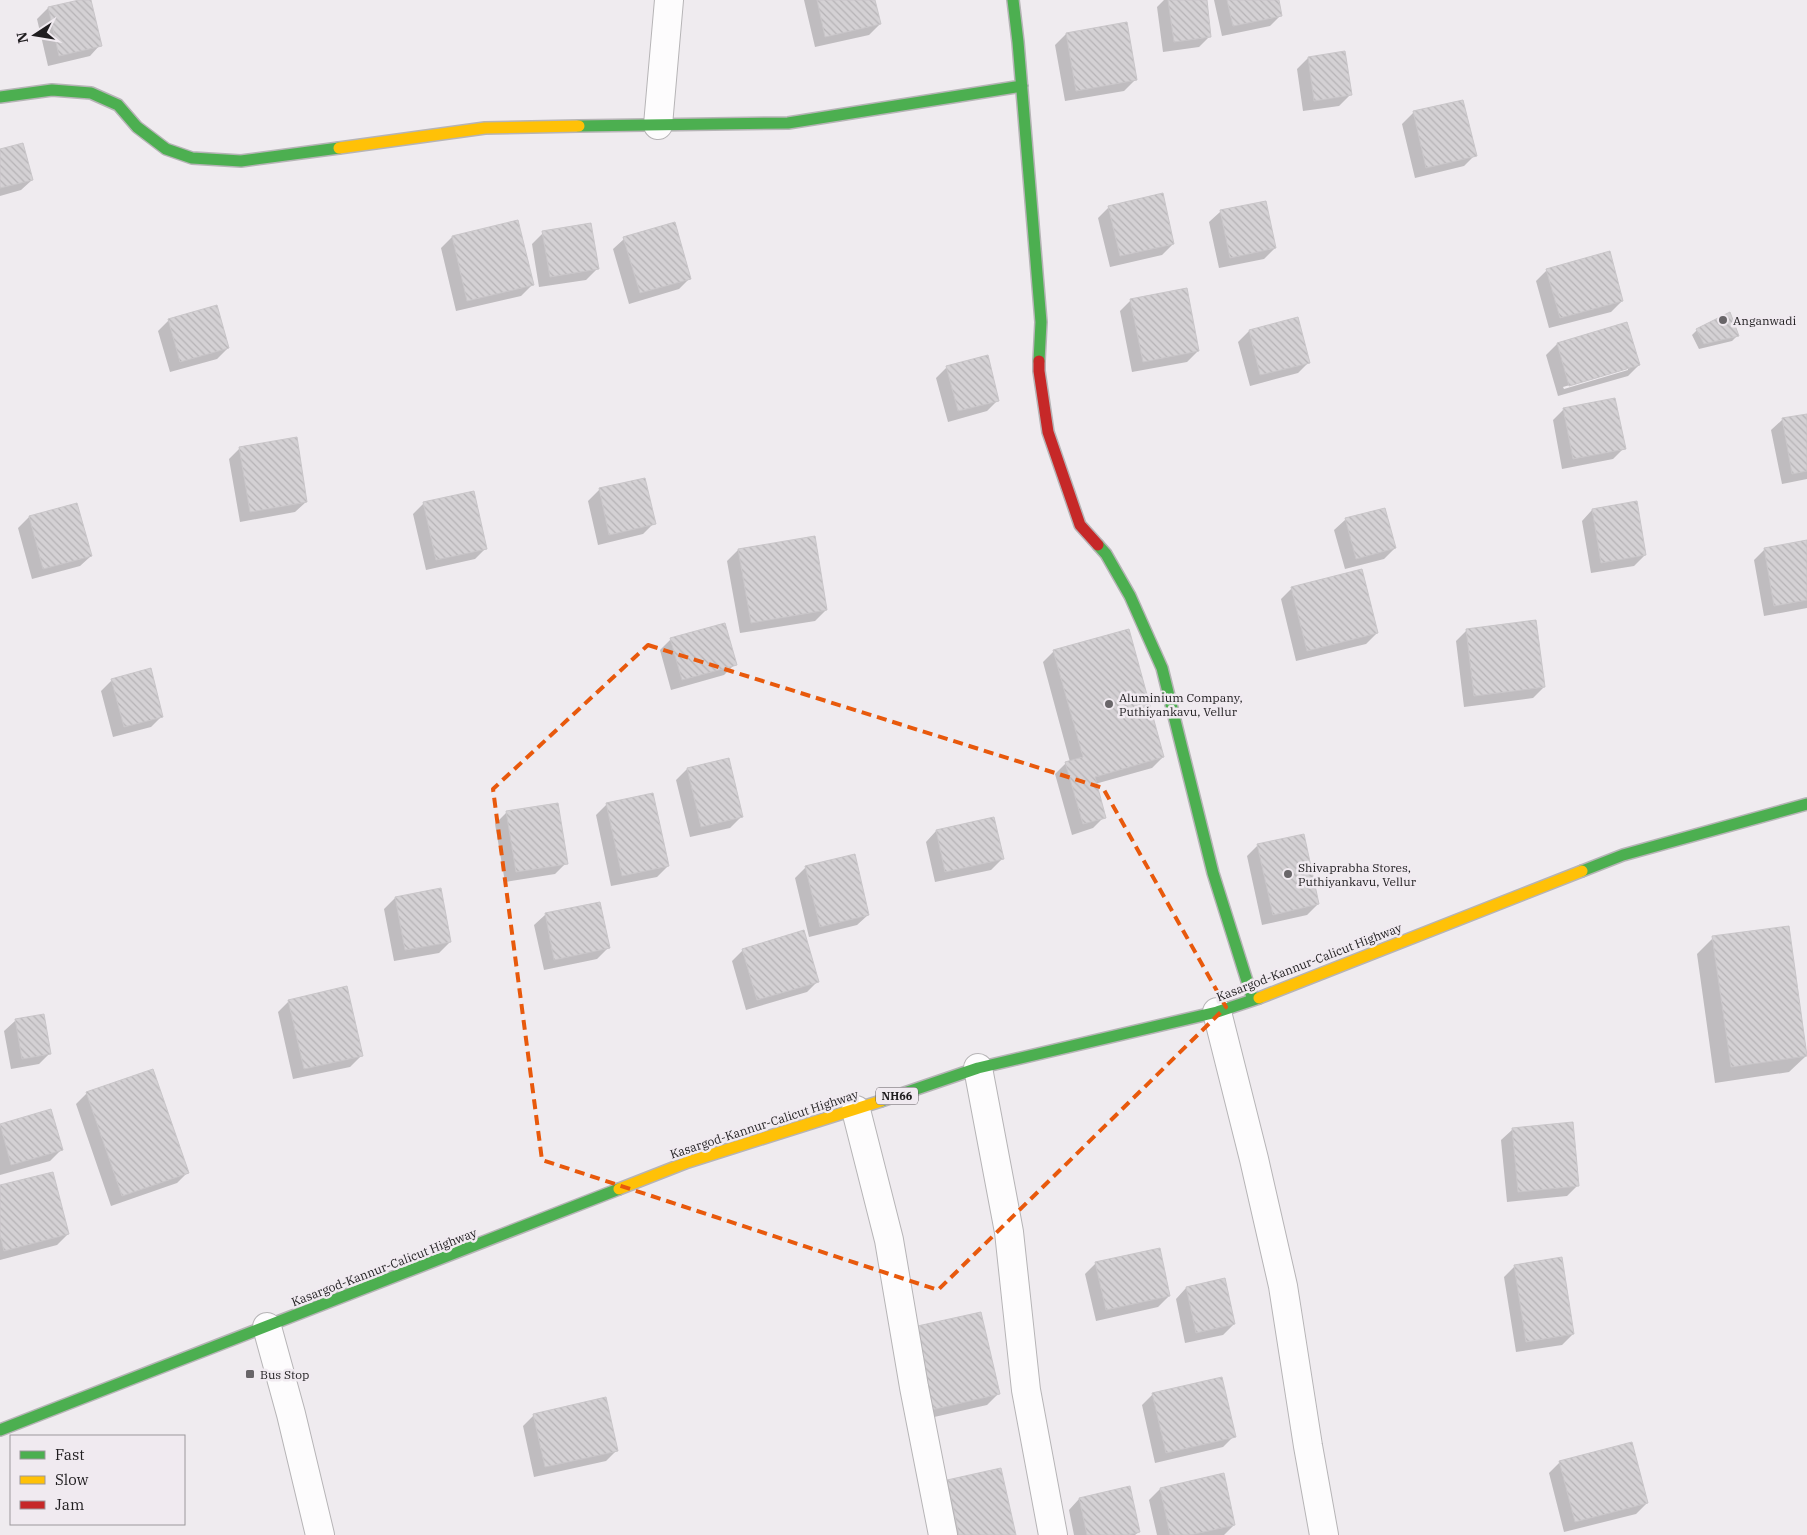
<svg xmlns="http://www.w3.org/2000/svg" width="1807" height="1535" viewBox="0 0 1807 1535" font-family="'IBM Plex Serif',serif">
  <defs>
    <pattern id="building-back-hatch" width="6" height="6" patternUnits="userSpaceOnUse" patternTransform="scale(1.25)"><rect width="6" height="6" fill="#d4d1d4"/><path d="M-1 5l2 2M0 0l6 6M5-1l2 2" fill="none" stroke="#b6b3b6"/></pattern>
  </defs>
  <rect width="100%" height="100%" fill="#efebef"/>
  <path fill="#0003" fill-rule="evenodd" d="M84,0H90L100,45L90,56L48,66L37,19L48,8Z
    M804,0H874L880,24L869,35L815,47Z
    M1164,0H1205L1210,36L1199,47L1163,52L1157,7Z
    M1214,0H1277L1281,15L1270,26L1222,36Z
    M1126,24L1135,80L1124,91L1065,101L1055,45L1066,34Z
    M1308,58L1350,95L1339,106L1303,111L1297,69Z
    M1413,113L1475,155L1464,166L1415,178L1402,124Z
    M0,150L32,180L21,190L0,196Z
    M1109,207L1173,244L1162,255L1110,267L1098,218Z
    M1220,212L1275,248L1264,259L1219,268L1209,222Z
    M517,222L532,285L521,296L456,311L441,248L452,237Z
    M543,233L597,269L586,280L539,287L532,244Z
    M624,239L690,278L679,289L629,304L613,249Z
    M1547,270L1622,301L1611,312L1549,328L1536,281Z
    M1131,300L1198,351L1187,362L1132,372L1120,311Z
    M1297,318L1309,362L1298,373L1250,386L1238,342L1249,331Z
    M169,320L228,348L217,359L170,372L158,331Z
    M1626,323L1639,365L1628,376L1558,396L1546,355L1557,344ZM1628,368V370L1564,389L1563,387Z
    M1697,330L1737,336L1732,341L1699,349L1692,335Z
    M947,367L998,400L987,411L948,422L936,378Z
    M1564,409L1624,448L1613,459L1562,469L1553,420Z
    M1807,415V479L1782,484L1771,430L1782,420Z
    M240,448L306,502L295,512L240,522L229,459Z
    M599,490L654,523L643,534L598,545L588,501Z
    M424,503L486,548L475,559L426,570L413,514Z
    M1385,509L1395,548L1384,559L1345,569L1334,530L1345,520Z
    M1592,510L1645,555L1634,566L1591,573L1582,521Z
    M29,517L91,556L80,566L32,579L18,528Z
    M1807,542V608L1764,616L1754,560L1765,549Z
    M738,550L826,610L815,621L740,633L727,561Z
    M1292,588L1377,633L1366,644L1296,661L1281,599Z
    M1467,630L1544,687L1533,698L1464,707L1456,641Z
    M671,639L735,664L724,675L671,690L660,650Z
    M1054,651L1163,757L1152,768L1095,784L1104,817L1093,828L1072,835L1055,774L1066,763L1070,762L1043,662Z
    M112,680L162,716L151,727L113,737L101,691Z
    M687,769L741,817L730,828L690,837L676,780Z
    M607,804L668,866L657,877L611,886L596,815Z
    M557,805L566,863L555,874L505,882L495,824L506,813Z
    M936,831L1002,859L991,870L935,882L926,842Z
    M1258,845L1318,904L1307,915L1262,925L1247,856Z
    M806,867L868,915L857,925L809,937L795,878Z
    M395,898L450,942L439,953L394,961L384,909Z
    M599,903L608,948L597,959L544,970L534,925L545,915Z
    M1713,938L1806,1056L1789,1072L1715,1083L1697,954Z
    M743,950L818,981L807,992L746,1010L732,961Z
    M289,1001L361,1056L350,1067L293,1079L278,1012Z
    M15,1021L50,1053L39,1064L11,1069L4,1031Z
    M152,1070L188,1172L177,1183L111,1206L76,1104L86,1094Z
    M50,1111L61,1150L50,1161L0,1175V1125Z
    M1512,1130L1578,1185L1567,1196L1507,1202L1501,1140Z
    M0,1186L68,1234L57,1245L0,1260Z
    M1096,1263L1169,1296L1158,1307L1096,1321L1085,1274Z
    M1515,1266L1573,1334L1562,1345L1516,1352L1504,1277Z
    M1186,1288L1234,1324L1223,1335L1185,1343L1176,1299Z
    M980,1314L998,1394L987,1405L921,1420Z
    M1153,1394L1234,1436L1223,1447L1155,1463L1142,1405Z
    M534,1415L617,1450L606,1461L534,1477L523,1426Z
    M1560,1462L1647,1503L1636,1514L1564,1532L1549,1473Z
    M947,1481L1015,1535H946L936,1492Z
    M1160,1489L1234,1525L1224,1535H1157L1149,1500Z
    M1079,1499L1139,1532L1135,1535H1074L1069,1510Z"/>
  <path fill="url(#building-back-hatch)" stroke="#c9c6c9" d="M79,0H91L102,46L59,56L48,7Z
    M817,0H875L881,24L825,37Z
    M1168,0H1207L1211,37L1174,42Z
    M1227,0H1279L1282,16L1233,26Z
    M1127,22L1137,80L1076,91L1066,33Z
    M1345,51L1352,95L1314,101L1308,57Z
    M1463,100L1477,156L1426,168L1413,111Z
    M23,143L33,180L0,188V149Z
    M1163,193L1174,244L1120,256L1108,206Z
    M1266,201L1276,248L1230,258L1220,210Z
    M518,220L534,285L467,301L452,236Z
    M675,222L691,279L640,293L623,237Z
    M591,223L599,269L550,277L542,231Z
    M1610,251L1623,301L1560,318L1546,269Z
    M1187,288L1199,351L1143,362L1130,299Z
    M217,305L229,348L180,362L168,319Z
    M1730,312L1739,336L1704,344L1696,329Z
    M1298,317L1310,363L1260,375L1249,330Z
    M1627,322L1640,365L1569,386L1557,343Z
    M988,355L999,401L958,411L946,366Z
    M1615,398L1626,449L1573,459L1563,408Z
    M1807,414V471L1792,474L1782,418Z
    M297,437L307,502L250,512L239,447Z
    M645,478L656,524L609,535L599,488Z
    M474,491L487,549L436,560L423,502Z
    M1637,501L1646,555L1601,563L1592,509Z
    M77,503L92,556L43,569L29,516Z
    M1385,508L1396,548L1356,559L1345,518Z
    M815,536L827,610L751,623L738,549Z
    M1807,540V600L1774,606L1764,548Z
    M1362,569L1378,633L1307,651L1291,587Z
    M1536,620L1545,687L1474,696L1466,629Z
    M725,623L737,665L682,680L670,638Z
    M1129,629L1164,757L1095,777L1106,818L1083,824L1065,762L1083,757L1053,650Z
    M151,668L163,717L124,727L111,679Z
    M729,758L743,817L701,827L687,768Z
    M653,793L669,866L622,876L606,803Z
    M558,803L568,864L516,872L506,811Z
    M994,817L1004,859L945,872L936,830Z
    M1304,834L1319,904L1273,915L1257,844Z
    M855,854L869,915L820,927L805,866Z
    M441,888L451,942L405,950L395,897Z
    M600,902L610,948L554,960L545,913Z
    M1789,926L1807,1056L1731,1067L1712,936Z
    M804,930L819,982L757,1000L742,949Z
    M347,986L363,1056L304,1069L288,1000Z
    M44,1014L51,1054L22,1059L15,1019Z
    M153,1069L189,1173L122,1196L86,1092Z
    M51,1109L63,1150L11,1165L0,1124Z
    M1573,1122L1579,1186L1518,1192L1512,1128Z
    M53,1172L69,1234L4,1251L0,1235V1185Z
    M1160,1248L1170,1296L1106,1310L1095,1262Z
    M1562,1257L1574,1334L1526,1342L1514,1265Z
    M1225,1278L1235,1324L1196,1333L1186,1287Z
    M981,1312L1000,1394L931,1410L913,1327Z
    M1222,1377L1236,1437L1166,1453L1152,1393Z
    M606,1397L618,1451L545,1467L533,1414Z
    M1632,1442L1648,1503L1575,1522L1559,1461Z
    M1001,1468L1016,1535H959L947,1480Z
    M1224,1473L1235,1525L1190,1535H1170L1160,1488Z
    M1130,1486L1140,1532L1127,1535H1087L1079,1498Z"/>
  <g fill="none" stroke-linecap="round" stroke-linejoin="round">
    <g stroke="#b6b4b6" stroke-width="30">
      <path id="street" d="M658,125L669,0
        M1217,1012L1254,1159L1283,1286L1308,1446L1324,1535
        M978,1068L1009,1232L1026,1390L1053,1535
        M856,1110L889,1240L914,1387L943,1535
        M267,1327L291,1414L320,1535"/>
    </g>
    <g stroke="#b6b4b6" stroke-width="14">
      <path id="fast" d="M1013,0L1018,42L1041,322L1039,361
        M0,97L52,90L91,93L118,105L137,127L166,149L192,158L241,161L339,148
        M579,126L788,123L1022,86
        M1098,545L1106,554L1130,596L1162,668L1213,873L1253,1000
        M1582,871L1623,855L1807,804
        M881,1101L978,1068L1217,1012L1259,998
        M0,1430L619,1189"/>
    </g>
    <g stroke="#b6b4b6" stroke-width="14">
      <path id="slow" d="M339,148L485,128L579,126
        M1259,998L1582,871
        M619,1189L688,1162L881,1101"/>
    </g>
    <g stroke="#b6b4b6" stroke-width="14">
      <path id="jam" d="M1039,361V371L1048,432L1080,525L1098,545"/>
    </g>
    <use href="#street" stroke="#fdfcfd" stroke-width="28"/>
    <use href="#fast" stroke="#4caf50" stroke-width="11"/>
    <use href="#slow" stroke="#ffc107" stroke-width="11"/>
    <use href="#jam" stroke="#c62828" stroke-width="11"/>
  </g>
  <path fill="none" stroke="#e8590c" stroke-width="4" stroke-dasharray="10 6" stroke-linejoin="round" d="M648,645L1103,788L1226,1007L938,1290L542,1160L493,789Z"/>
  <g fill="#686568" stroke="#f0eaf0" stroke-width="2">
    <circle cx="1723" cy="320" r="5"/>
    <circle cx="1109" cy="704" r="5"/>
    <circle cx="1288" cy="874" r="5"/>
    <rect x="245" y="1369" width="10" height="10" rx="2.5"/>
  </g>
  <g text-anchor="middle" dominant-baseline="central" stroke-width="5" stroke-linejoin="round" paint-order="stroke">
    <rect fill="#f0eaf0" stroke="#5e5a5e" stroke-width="1" x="876" y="1087.5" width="42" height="17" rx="4"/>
    <g font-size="11" font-weight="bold" fill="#1f1d1f">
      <text x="897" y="1096">NH66</text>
    </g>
    <g font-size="12" fill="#1f1d1f" stroke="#f0eaf0" text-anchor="start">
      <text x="1733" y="320">Anganwadi</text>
      <text x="1119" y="697">Aluminium Company,<tspan x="1119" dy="14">Puthiyankavu, Vellur</tspan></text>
      <text x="1298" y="867">Shivaprabha Stores,<tspan x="1298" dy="14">Puthiyankavu, Vellur</tspan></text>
      <text x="260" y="1374">Bus Stop</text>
    </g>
    <g font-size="12" fill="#1f1d1f" stroke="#f0eaf0">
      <text transform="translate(1309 962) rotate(-21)">Kasargod-Kannur-Calicut Highway</text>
      <text transform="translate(764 1124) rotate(-18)">Kasargod-Kannur-Calicut Highway</text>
      <text transform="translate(384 1267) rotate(-21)">Kasargod-Kannur-Calicut Highway</text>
    </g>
  </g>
  <rect x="10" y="1435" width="175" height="90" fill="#f0eaf0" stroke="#9c989c"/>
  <rect x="20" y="1451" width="25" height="8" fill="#4caf50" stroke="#9c989c"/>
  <text x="55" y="1460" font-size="15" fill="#1f1d1f">Fast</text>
  <rect x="20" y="1476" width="25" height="8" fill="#ffc107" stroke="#9c989c"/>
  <text x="55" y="1485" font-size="15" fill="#1f1d1f">Slow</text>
  <rect x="20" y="1501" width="25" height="8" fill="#c62828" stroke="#9c989c"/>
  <text x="55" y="1510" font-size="15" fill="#1f1d1f">Jam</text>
  <g transform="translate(35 35) rotate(258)" stroke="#f0eaf0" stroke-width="4" paint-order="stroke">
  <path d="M0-4L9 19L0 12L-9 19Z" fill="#1f1d1f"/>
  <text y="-8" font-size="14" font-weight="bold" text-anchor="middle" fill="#1f1d1f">N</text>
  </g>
</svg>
